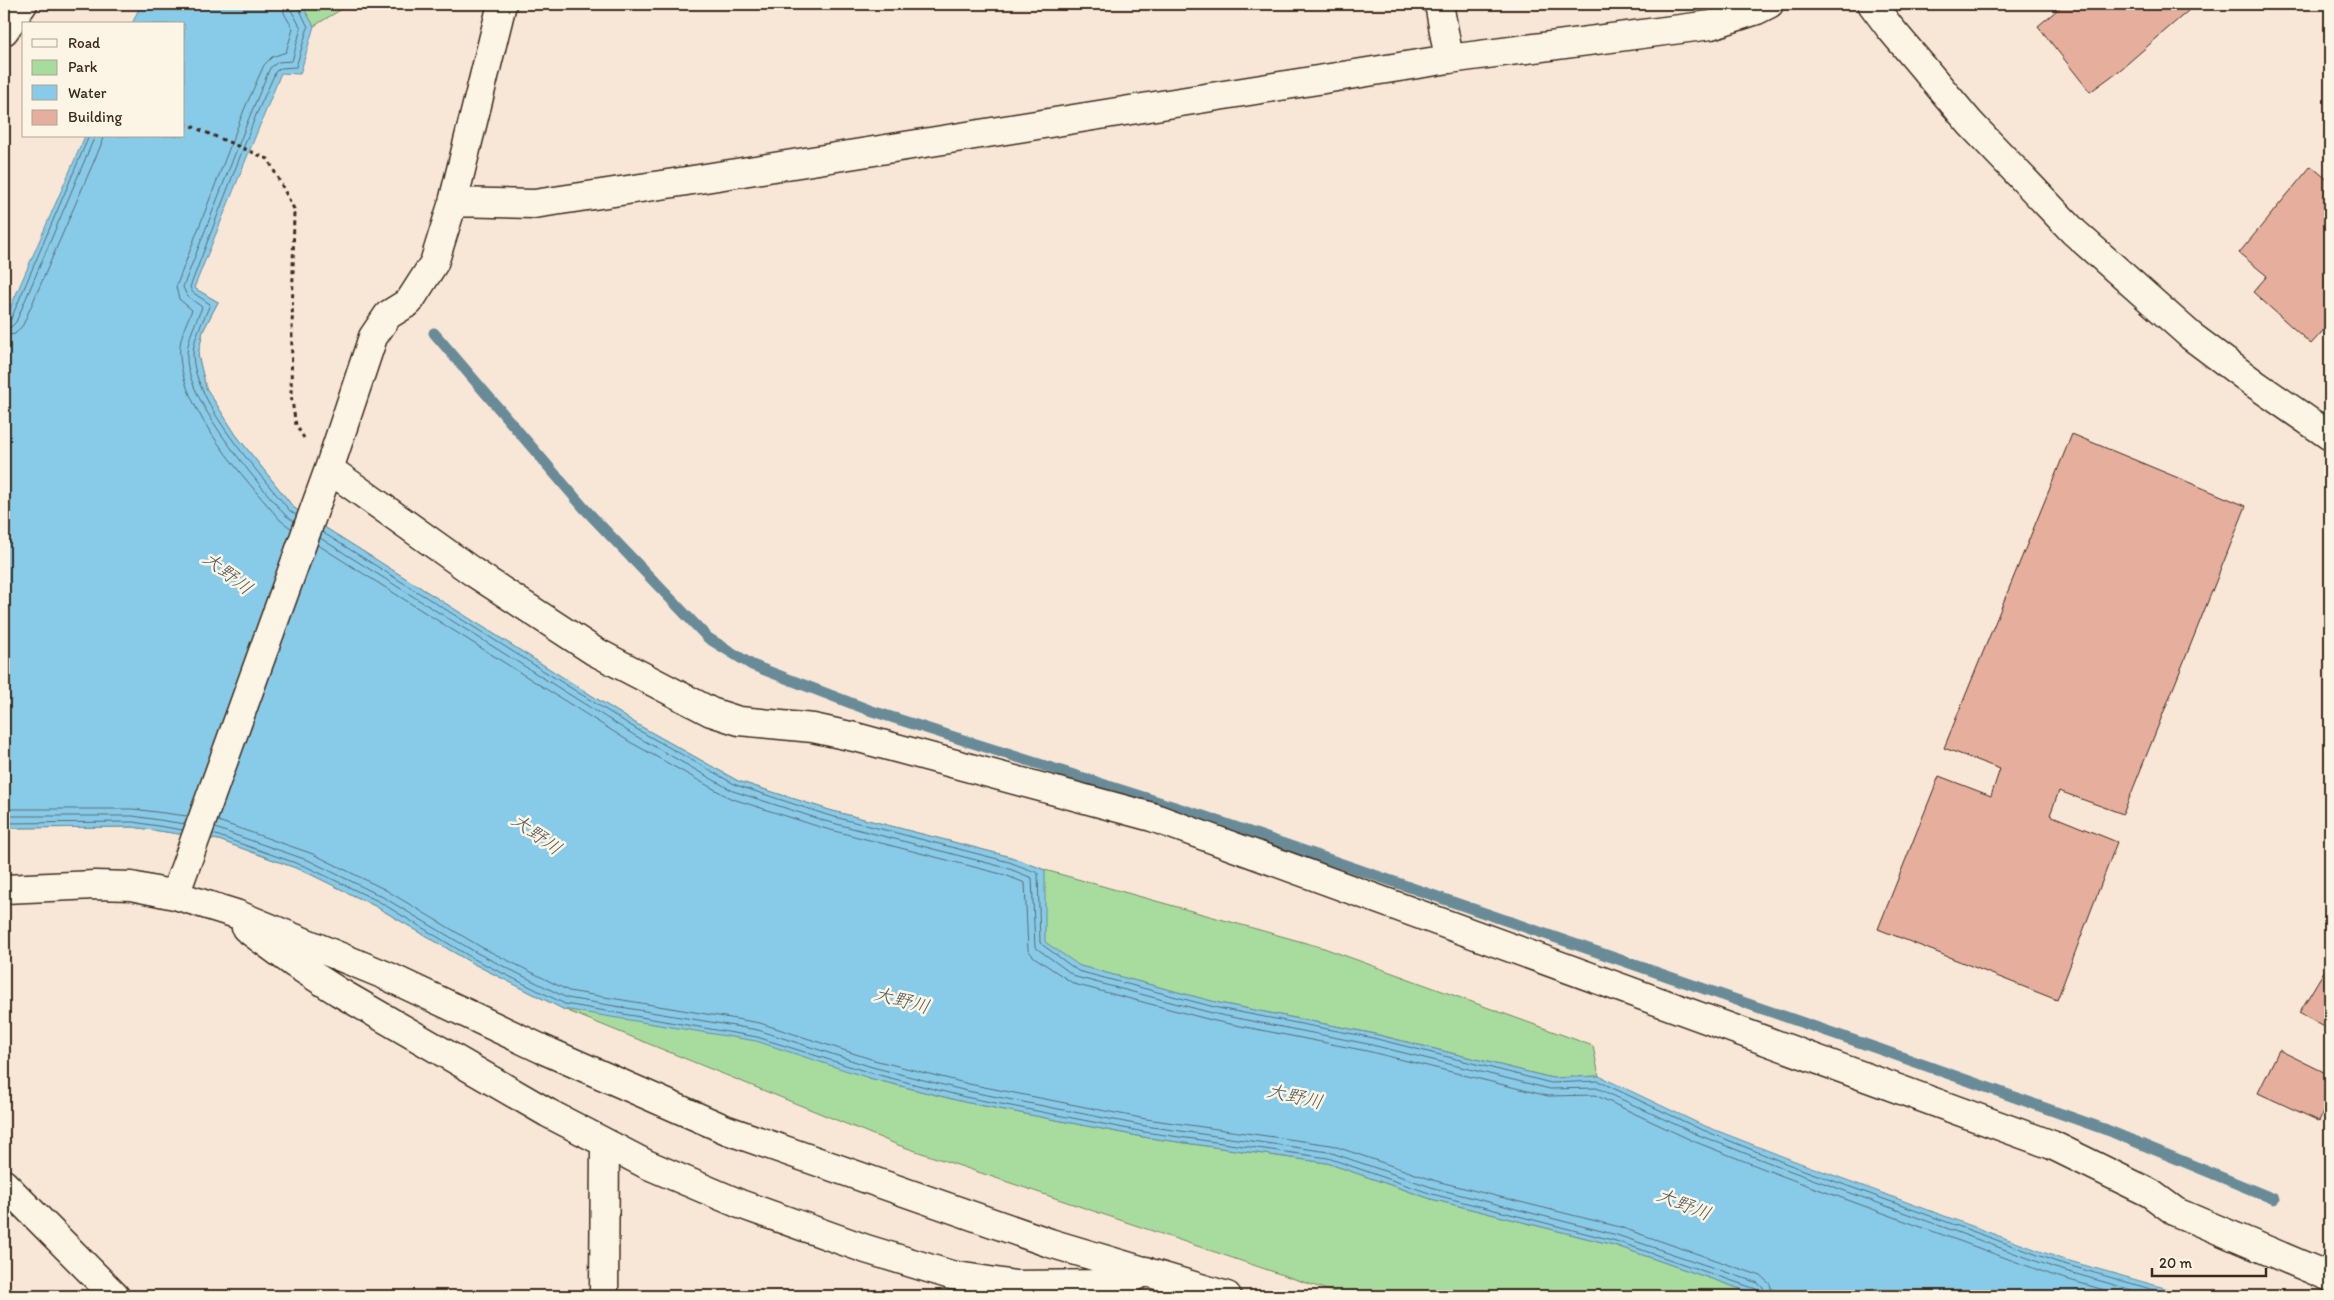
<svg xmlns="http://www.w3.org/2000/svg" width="2334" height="1300" viewBox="0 0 2334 1300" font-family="Itim,'Klee One',sans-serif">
  <rect width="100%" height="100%" fill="#f8e7d7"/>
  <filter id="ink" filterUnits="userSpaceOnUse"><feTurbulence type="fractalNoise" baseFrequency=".02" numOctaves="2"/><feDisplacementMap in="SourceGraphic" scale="10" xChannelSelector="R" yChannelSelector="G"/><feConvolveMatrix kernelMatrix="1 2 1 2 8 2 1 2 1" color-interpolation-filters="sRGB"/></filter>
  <g filter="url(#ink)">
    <path fill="#a8dc9e" stroke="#72835e" d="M301,4H350L314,26Z
      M194,288L218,302L203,331L198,355L206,388L236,435L294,508L640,726L738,781L829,810L1011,857L1045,870L1324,948L1593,1046L1599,1076L1552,1078L1371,1033L1219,1003L1080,966L357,621L179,386Z
      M4,544L869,1078L964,1102L1143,1137L1327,1163L1431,1199L1614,1245L1761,1296H1345L898,1145L563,1009L472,963L375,906L304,871L219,840L133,827L4,828Z"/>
    <path fill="#88cbe9" stroke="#698b98" d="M141,4H301L314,26L300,74L281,73L194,288L218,302L203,331L198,355L206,388L236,435L294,508L640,726L738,781L829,810L1011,857L1045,870V942L1080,966L1219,1003L1370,1033L1552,1078L1599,1076L1700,1124L1792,1160L2059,1258L2193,1296H1761L1614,1245L1431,1199L1327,1163L1143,1137L964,1102L869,1078L756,1041L563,1009L472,963L375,906L304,871L219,840L133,827L4,828V322L85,136H184V24H132Z"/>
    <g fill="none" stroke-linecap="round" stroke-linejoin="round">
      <path stroke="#5a6a6f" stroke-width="1" d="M283,4L284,13L293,29L286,52L272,57L264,65L244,110L176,287L179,299L192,310C186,324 178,340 180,357C184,413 245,478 280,520L292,529
        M290,4L291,10L301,28L292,61L278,62L270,68L251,113L183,287L187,296L202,307C196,323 188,336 187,354C184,399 257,481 285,515L294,521
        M4,323L11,319L89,136
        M4,329L11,327L16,322L95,136
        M4,336L15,334L23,325L101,145L103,136
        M296,515L290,511C260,474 194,403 193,355C193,336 204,321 210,304L192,292L190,287L256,115L276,71L281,68L296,67L308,27L297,4
        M322,532L638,730L736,785L827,815L1009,862L1038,873L1040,943L1078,971L1218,1008L1369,1037L1551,1083L1598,1081L1698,1128L1790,1165L2057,1262L2175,1296
        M320,538L634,735L733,791L825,821L1007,868L1032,878L1035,947L1076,977L1216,1014L1368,1044L1550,1089L1597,1088L1696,1134L1788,1170L2055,1268L2153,1296
        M318,545L630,742L730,798L823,828L1005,875L1025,883L1028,950L1034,957L1074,984L1215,1021L1367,1051L1548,1096L1595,1095L1693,1141L1785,1177L2052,1275L2125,1296
        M4,809H133L187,816
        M4,816H133L185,824
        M218,821L313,854L384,889L481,947L569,991L760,1023L874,1060L969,1084L1146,1119L1331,1145L1436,1181L1620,1227L1761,1276L1770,1284L1773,1296
        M4,823L133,822L183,830
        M215,828L310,861L381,896L477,953L567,998L758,1030L872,1067L967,1091L1145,1126L1329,1152L1434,1188L1617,1235L1758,1283L1764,1289L1766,1296
        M213,834L307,867L378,901L474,959L565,1004L757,1037L871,1073L965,1097L1144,1132L1328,1158L1432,1194L1616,1241L1756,1289L1759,1296"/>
      <path stroke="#698b98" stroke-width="11" d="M434,333L584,508L708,638L752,665L869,710L1203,816L1879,1049L2107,1130L2274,1199"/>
    </g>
    <path fill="#e6af9d" stroke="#3b2a1e" d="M2062,4H2196L2120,70L2090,92L2038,26L2063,5Z
      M2311,166L2330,182V323L2311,344L2253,292L2267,276L2239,253Z
      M2072,434L2246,506L2123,814L2059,791L2050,815L2117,842L2057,1000L1878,929L1939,776L1991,796L2000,769L1944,748Z
      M2326,968L2330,970V1030L2299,1013Z
      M2279,1050L2330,1075V1098L2319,1121L2258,1093Z"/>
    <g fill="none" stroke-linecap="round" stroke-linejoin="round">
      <g stroke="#3b2a1e" stroke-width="31">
        <path id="minor" d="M1439,4L1449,59
          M1872,4L1890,28L1970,123L2074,232L2191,336L2255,384L2330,436
          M4,31L23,4
          M453,202L534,204L674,183L1449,59L1711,25L1757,10L1769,4
          M329,469L473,572L594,651L711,712L739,721L813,728L859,738L1152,817L2052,1145L2150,1193L2176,1212L2330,1277
          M4,889L95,885L131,886L175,895L236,914L387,976L542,1049L727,1130L1050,1243L1227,1296
          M175,895L329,469L373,337L388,315L409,302L434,263L453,202L502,4
          M246,928L295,964L339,992L548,1113L646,1164L740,1204L866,1249L951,1275L1015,1285L1109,1284L1130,1279L1146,1271
          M4,1184L115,1296
          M604,1296L605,1144"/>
      </g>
      <path stroke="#3b2a1e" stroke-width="3" stroke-dasharray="4 4" stroke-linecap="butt" d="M184,123L268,159L294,209L291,395L296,425L304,438"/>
      <use href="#minor" stroke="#fcf5e5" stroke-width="28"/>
    </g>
  </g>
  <g text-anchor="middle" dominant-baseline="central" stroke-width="5" stroke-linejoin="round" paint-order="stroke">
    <g font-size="19" font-style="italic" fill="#525a5b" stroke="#fcf5e5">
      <text transform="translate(228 573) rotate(38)">大野川</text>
      <text transform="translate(537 834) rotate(36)">大野川</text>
      <text transform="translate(902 1000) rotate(15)">大野川</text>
      <text transform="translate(1295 1096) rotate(13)">大野川</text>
      <text transform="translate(1684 1204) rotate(22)">大野川</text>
    </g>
  </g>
  <rect width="2334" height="1300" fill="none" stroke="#fcf5e5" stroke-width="20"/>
  <rect x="10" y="10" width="2314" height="1280" fill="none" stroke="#3b2a1e" stroke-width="2" filter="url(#ink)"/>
  <rect x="22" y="22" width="162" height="115" fill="#fcf5e5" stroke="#afa495"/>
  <rect x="32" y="39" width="25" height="8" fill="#fcf5e5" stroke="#afa495"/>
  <text x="68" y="48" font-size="15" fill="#3b2a1e">Road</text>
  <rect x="32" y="60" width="25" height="15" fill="#a8dc9e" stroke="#afa495"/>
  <text x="68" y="72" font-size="15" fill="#3b2a1e">Park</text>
  <rect x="32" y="85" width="25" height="15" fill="#88cbe9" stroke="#afa495"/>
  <text x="68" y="98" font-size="15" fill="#3b2a1e">Water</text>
  <rect x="32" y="110" width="25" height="15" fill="#e6af9d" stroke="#afa495"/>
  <text x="68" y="122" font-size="15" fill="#3b2a1e">Building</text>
  <path d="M2152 1268v8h114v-8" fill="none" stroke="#3b2a1e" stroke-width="2.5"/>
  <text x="2159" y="1268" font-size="15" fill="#3b2a1e" stroke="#fcf5e5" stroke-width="4" paint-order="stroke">20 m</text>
</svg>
